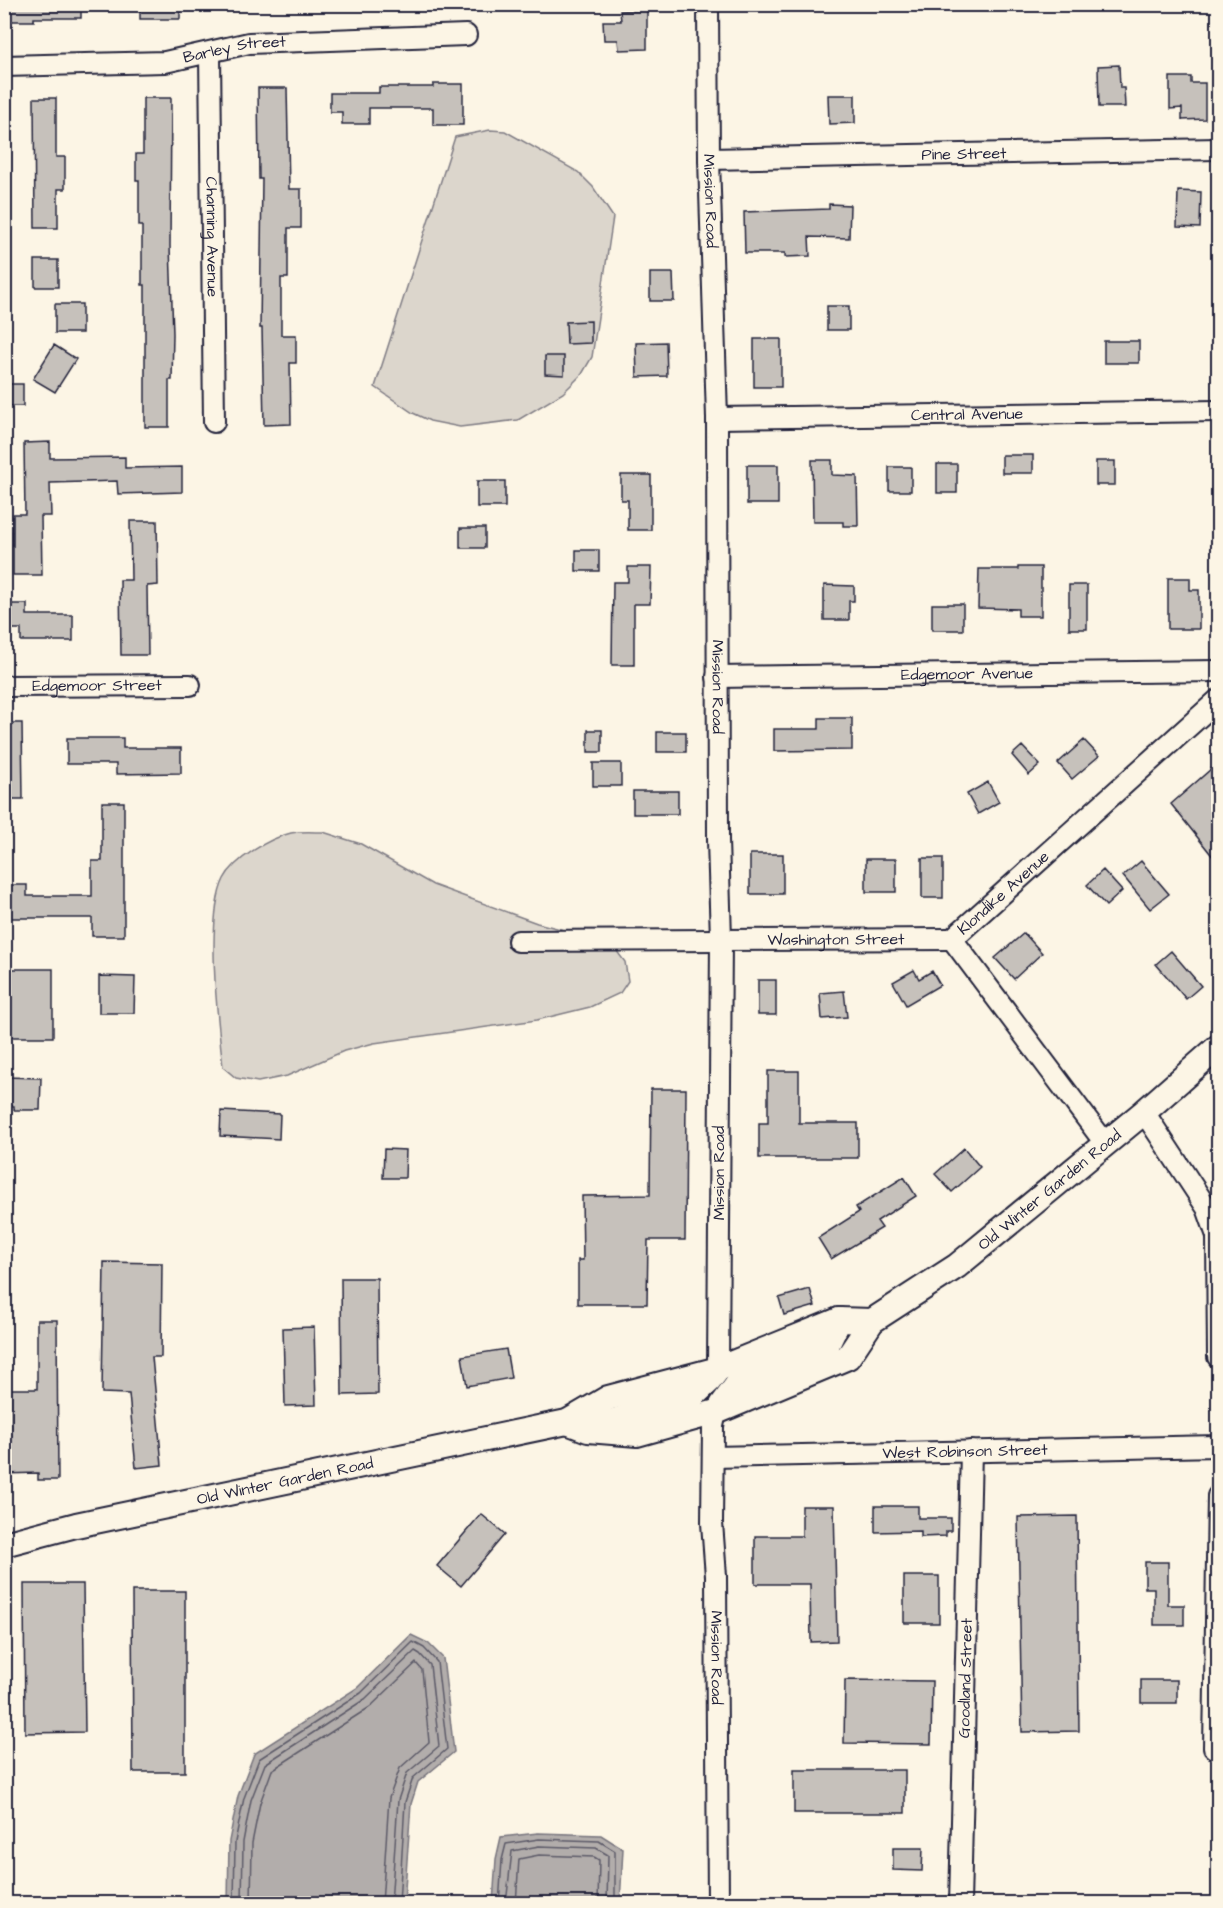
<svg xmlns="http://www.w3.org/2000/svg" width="1223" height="1908" viewBox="0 0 1223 1908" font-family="'Architects Daughter',sans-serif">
  <rect width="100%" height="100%" fill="#fcf5e5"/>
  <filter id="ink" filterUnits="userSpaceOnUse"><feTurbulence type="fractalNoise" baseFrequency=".0167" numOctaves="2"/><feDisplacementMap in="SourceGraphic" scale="12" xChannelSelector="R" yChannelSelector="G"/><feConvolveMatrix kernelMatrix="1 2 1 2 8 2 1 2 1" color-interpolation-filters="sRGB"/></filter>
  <g filter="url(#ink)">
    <path fill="#dcd6cc" stroke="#7f7c84" stroke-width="1.5" d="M490,130L505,131L578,172L593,187L613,217L592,357L582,374L563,393L518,420L460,427L430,421L413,413L375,387L455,137Z
      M323,832L361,844L433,885L537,923L584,935L613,946L625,962L628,981L620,993L590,1007L537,1020L374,1043L344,1051L287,1076L258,1082L236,1078L223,1067C218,1023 205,917 224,879C234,859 270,838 291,833C301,831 313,832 323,832Z"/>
    <path fill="#b2adab" stroke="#78757e" stroke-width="1.5" d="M411,1635L428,1643L443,1658L454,1752L418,1782L411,1804L404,1903H228L229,1841L238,1796L254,1754L357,1688Z
      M538,1833L601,1835L623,1849L620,1903H493L496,1859L501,1837Z"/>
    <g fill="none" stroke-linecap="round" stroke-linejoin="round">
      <path stroke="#5c5a68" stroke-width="1.5" d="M234,1904L235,1842L244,1798L259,1759L361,1693L413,1642L424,1648L437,1662L447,1749L413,1778L405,1802L399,1904
        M242,1904L243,1842L251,1800L265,1764L365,1699L415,1651L420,1654L430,1665L439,1746L407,1773L398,1800L391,1904
        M251,1904L252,1843L260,1803L272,1770L370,1707L416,1663L422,1670L429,1742L400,1768L389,1798L382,1904
        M499,1904L502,1860L506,1844L539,1839L599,1841L615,1851V1904
        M506,1904L512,1851L539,1846L596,1848L608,1855L607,1904
        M516,1904L519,1859L539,1855L594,1857L599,1860L598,1904"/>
    </g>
    <path fill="#c6c1bb" stroke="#22223b" stroke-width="1.5" d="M4,4H81V18H34V21H4Z
      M140,4H180V19H140Z
      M647,10V49L619,50L618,40H604L603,21H621L620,11Z
      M1119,65L1120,88H1124L1125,107H1099L1098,66Z
      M1170,77H1191V83H1205V119L1182,120V108L1170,109Z
      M433,84H463V125H433V108H369V124H342V112H330V93H379V87H433Z
      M258,88H287L289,189H301V228H288V278H281V335H296V363H290L291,424L264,425L262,328H260L262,179H259Z
      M828,95H855V123L829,124Z
      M34,98H56V157H65V189H58V228H35Z
      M143,98H171L170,246L173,334L172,380H169V427H145V285H142V226H139V180H136V154H143Z
      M1178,191L1201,192L1200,228L1177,227Z
      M829,204L850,205L849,238L809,237L810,256L785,257V253H745L744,212L829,209Z
      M35,260H58V287H35Z
      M650,273H673L674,301H650Z
      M55,304H82V333H55Z
      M827,306H849V330H827Z
      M591,321V343L567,344L566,322Z
      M754,339H781V387H754Z
      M1104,341H1139V363H1104Z
      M666,342L667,376L637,377L636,343Z
      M54,345L76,359L55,392L33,379Z
      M545,356H564V375L545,374Z
      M4,384H23V406H4Z
      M50,442V458L125,457V468L182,467V492L118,494L117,481L50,483L51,516H41L42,575H13V514H25L24,443Z
      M1002,455H1033V473H1002Z
      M812,460H832V475L857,476L858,526H843V522H813Z
      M1096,461H1115V485H1096Z
      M937,464H957V493H937Z
      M747,465H778V504H747Z
      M889,467H911V491H889Z
      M621,475H651V530H628V500H621Z
      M477,481H505V507H477Z
      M130,521H157L158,585L147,586L148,655H121L120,580H131Z
      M460,528H485V548H460Z
      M576,550H599V571H576Z
      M628,567H651L650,604H634V665H612L613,582H628Z
      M1018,567H1041V616H1018V609L978,608L979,569H1018Z
      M1168,578H1190V590H1199V629H1168Z
      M824,585L854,586V601H849V620H824Z
      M1069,585H1087V629H1069Z
      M4,604H27V615H73V641H21V629H4Z
      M932,604H963V630H932Z
      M819,718H852V750L774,751V729H819Z
      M4,723H22L23,799H4Z
      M588,730H602V752H588Z
      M657,732H686V752H657Z
      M67,738H123V748H181V773L116,774V764H67Z
      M1084,740L1099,756L1072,779L1058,763Z
      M1022,746L1040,765L1029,775L1012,755Z
      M593,763H621V786H593Z
      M1218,763V798L1212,804L1218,813V863L1171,804Z
      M988,782L999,802L978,814L967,794Z
      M633,791H678V814H633Z
      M102,802H124V936H92V918H4V885H27V896H92V861H102Z
      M750,854H783V894H750Z
      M922,858H943V898H922Z
      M866,859H896V892H866Z
      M1141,861L1169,894L1150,909L1123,876Z
      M1103,870L1122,891L1106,906L1087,885Z
      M1024,933L1042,953L1014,979L995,958Z
      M1171,951L1201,986L1186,999L1156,964Z
      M4,969H53V1037H4Z
      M914,970L919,979L932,971L940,985L906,1005L893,982Z
      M99,976L135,977L134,1013H99Z
      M758,980H776V1015H758Z
      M844,991L847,1017L822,1019L820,993Z
      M768,1071H799V1123H858V1158H759V1123H768Z
      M4,1077L41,1078L40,1110H14V1106H4Z
      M651,1089H686L685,1240H648L647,1304H578V1260H583L582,1196L650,1195Z
      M221,1111L280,1114L279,1139L220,1136Z
      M964,1148L980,1167L952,1192L935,1174Z
      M384,1149L406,1150L405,1178H383Z
      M904,1177L916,1196L877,1221L882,1228L831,1259L818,1238L859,1212L856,1207Z
      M104,1262L162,1263L161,1357H152L162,1465L136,1468L129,1394L102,1393Z
      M341,1278H377L378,1394L342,1395Z
      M810,1289L815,1306L784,1315L779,1298Z
      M37,1320H57L58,1480H38V1473L4,1474V1389H37Z
      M314,1327L316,1405L285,1406L283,1328Z
      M506,1349L511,1378L467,1386L462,1356Z
      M802,1506H834L837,1641L811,1642L810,1584H755V1536H802Z
      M875,1506H918V1518H951V1531H946V1536L921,1537V1531L875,1532Z
      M481,1514L505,1534L461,1586L437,1566Z
      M1077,1516L1079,1731L1022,1732L1018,1517Z
      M1145,1562H1168V1605H1184V1625H1154V1588H1145Z
      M904,1576H939V1623H904Z
      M24,1584H83L85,1732L25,1733Z
      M132,1591H185V1772H133Z
      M845,1680L932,1681L931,1744L844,1743Z
      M1141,1680H1177V1703H1141Z
      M794,1770H905V1813H794Z
      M893,1848H923L922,1871L893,1870Z"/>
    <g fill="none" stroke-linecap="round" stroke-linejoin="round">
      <g stroke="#22223b" stroke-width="24">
        <g id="minor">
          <path id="s1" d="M708,5L709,159L717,418L718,840L721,939L718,1369"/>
          <path id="s2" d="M210,53L214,422"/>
          <path id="s3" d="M4,66L165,62L249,43L466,35"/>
          <path id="s4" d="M709,159L1218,149"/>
          <path id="s5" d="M717,418L1218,411"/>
          <path id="s6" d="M717,677L1218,671"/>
          <path id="s7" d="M4,686L190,685"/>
          <path id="s8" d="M952,939L1218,700"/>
          <path d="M952,939L1105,1143"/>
          <path id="s9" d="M518,941L952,939"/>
          <path d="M1144,1112L1207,1208L1217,1236L1218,1357"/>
          <path id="s10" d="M716,1412L713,1426L712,1523L716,1576L718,1904"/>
          <path id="s11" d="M713,1457L1218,1446"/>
          <path d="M1214,1748L1218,1496"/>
          <path id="s12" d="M960,1904L971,1451"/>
        </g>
      </g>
      <g stroke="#22223b" stroke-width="28">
        <g id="major">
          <path d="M722,1405L736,1386L806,1355L828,1343L839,1320"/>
          <path id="s13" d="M567,1422L588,1430L637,1434L716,1412L848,1357L872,1321L957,1266L1144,1112L1218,1047"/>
          <path d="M599,1426L694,1395L709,1381L718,1369"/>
          <path id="s14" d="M4,1544L76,1525L567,1422L608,1398L718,1369L839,1320L872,1321"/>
        </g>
      </g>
      <use href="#minor" stroke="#fcf5e5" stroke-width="20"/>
      <use href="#major" stroke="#fcf5e5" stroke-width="24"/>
    </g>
  </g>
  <g text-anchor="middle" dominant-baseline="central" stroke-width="4.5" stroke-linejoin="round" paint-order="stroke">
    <g font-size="16" fill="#22223b" stroke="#fcf5e5">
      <text stroke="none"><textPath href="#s3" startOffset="232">Barley Street</textPath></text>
      <text stroke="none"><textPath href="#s4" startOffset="255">Pine Street</textPath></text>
      <text stroke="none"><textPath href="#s1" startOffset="196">Mission Road</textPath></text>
      <text stroke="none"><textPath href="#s2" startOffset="184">Channing Avenue</textPath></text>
      <text stroke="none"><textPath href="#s5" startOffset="250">Central Avenue</textPath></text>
      <text stroke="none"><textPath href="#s6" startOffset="250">Edgemoor Avenue</textPath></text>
      <text stroke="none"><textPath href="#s7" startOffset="93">Edgemoor Street</textPath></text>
      <text stroke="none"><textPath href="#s1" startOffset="682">Mission Road</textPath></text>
      <text stroke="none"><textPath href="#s8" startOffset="69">Klondike Avenue</textPath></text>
      <text stroke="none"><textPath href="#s9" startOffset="318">Washington Street</textPath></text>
      <text transform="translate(719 1173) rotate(-90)">Mission Road</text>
      <text stroke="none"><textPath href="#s13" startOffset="561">Old Winter Garden Road</textPath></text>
      <text stroke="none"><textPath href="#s11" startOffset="252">West Robinson Street</textPath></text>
      <text stroke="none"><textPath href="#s14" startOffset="288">Old Winter Garden Road</textPath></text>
      <text stroke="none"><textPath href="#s10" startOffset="246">Mission Road</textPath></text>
      <text stroke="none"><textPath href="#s12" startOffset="226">Goodland Street</textPath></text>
    </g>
  </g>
  <rect width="1223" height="1908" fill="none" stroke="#fcf5e5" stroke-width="24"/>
  <rect x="12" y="12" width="1199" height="1884" fill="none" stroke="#22223b" stroke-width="2" filter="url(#ink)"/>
</svg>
